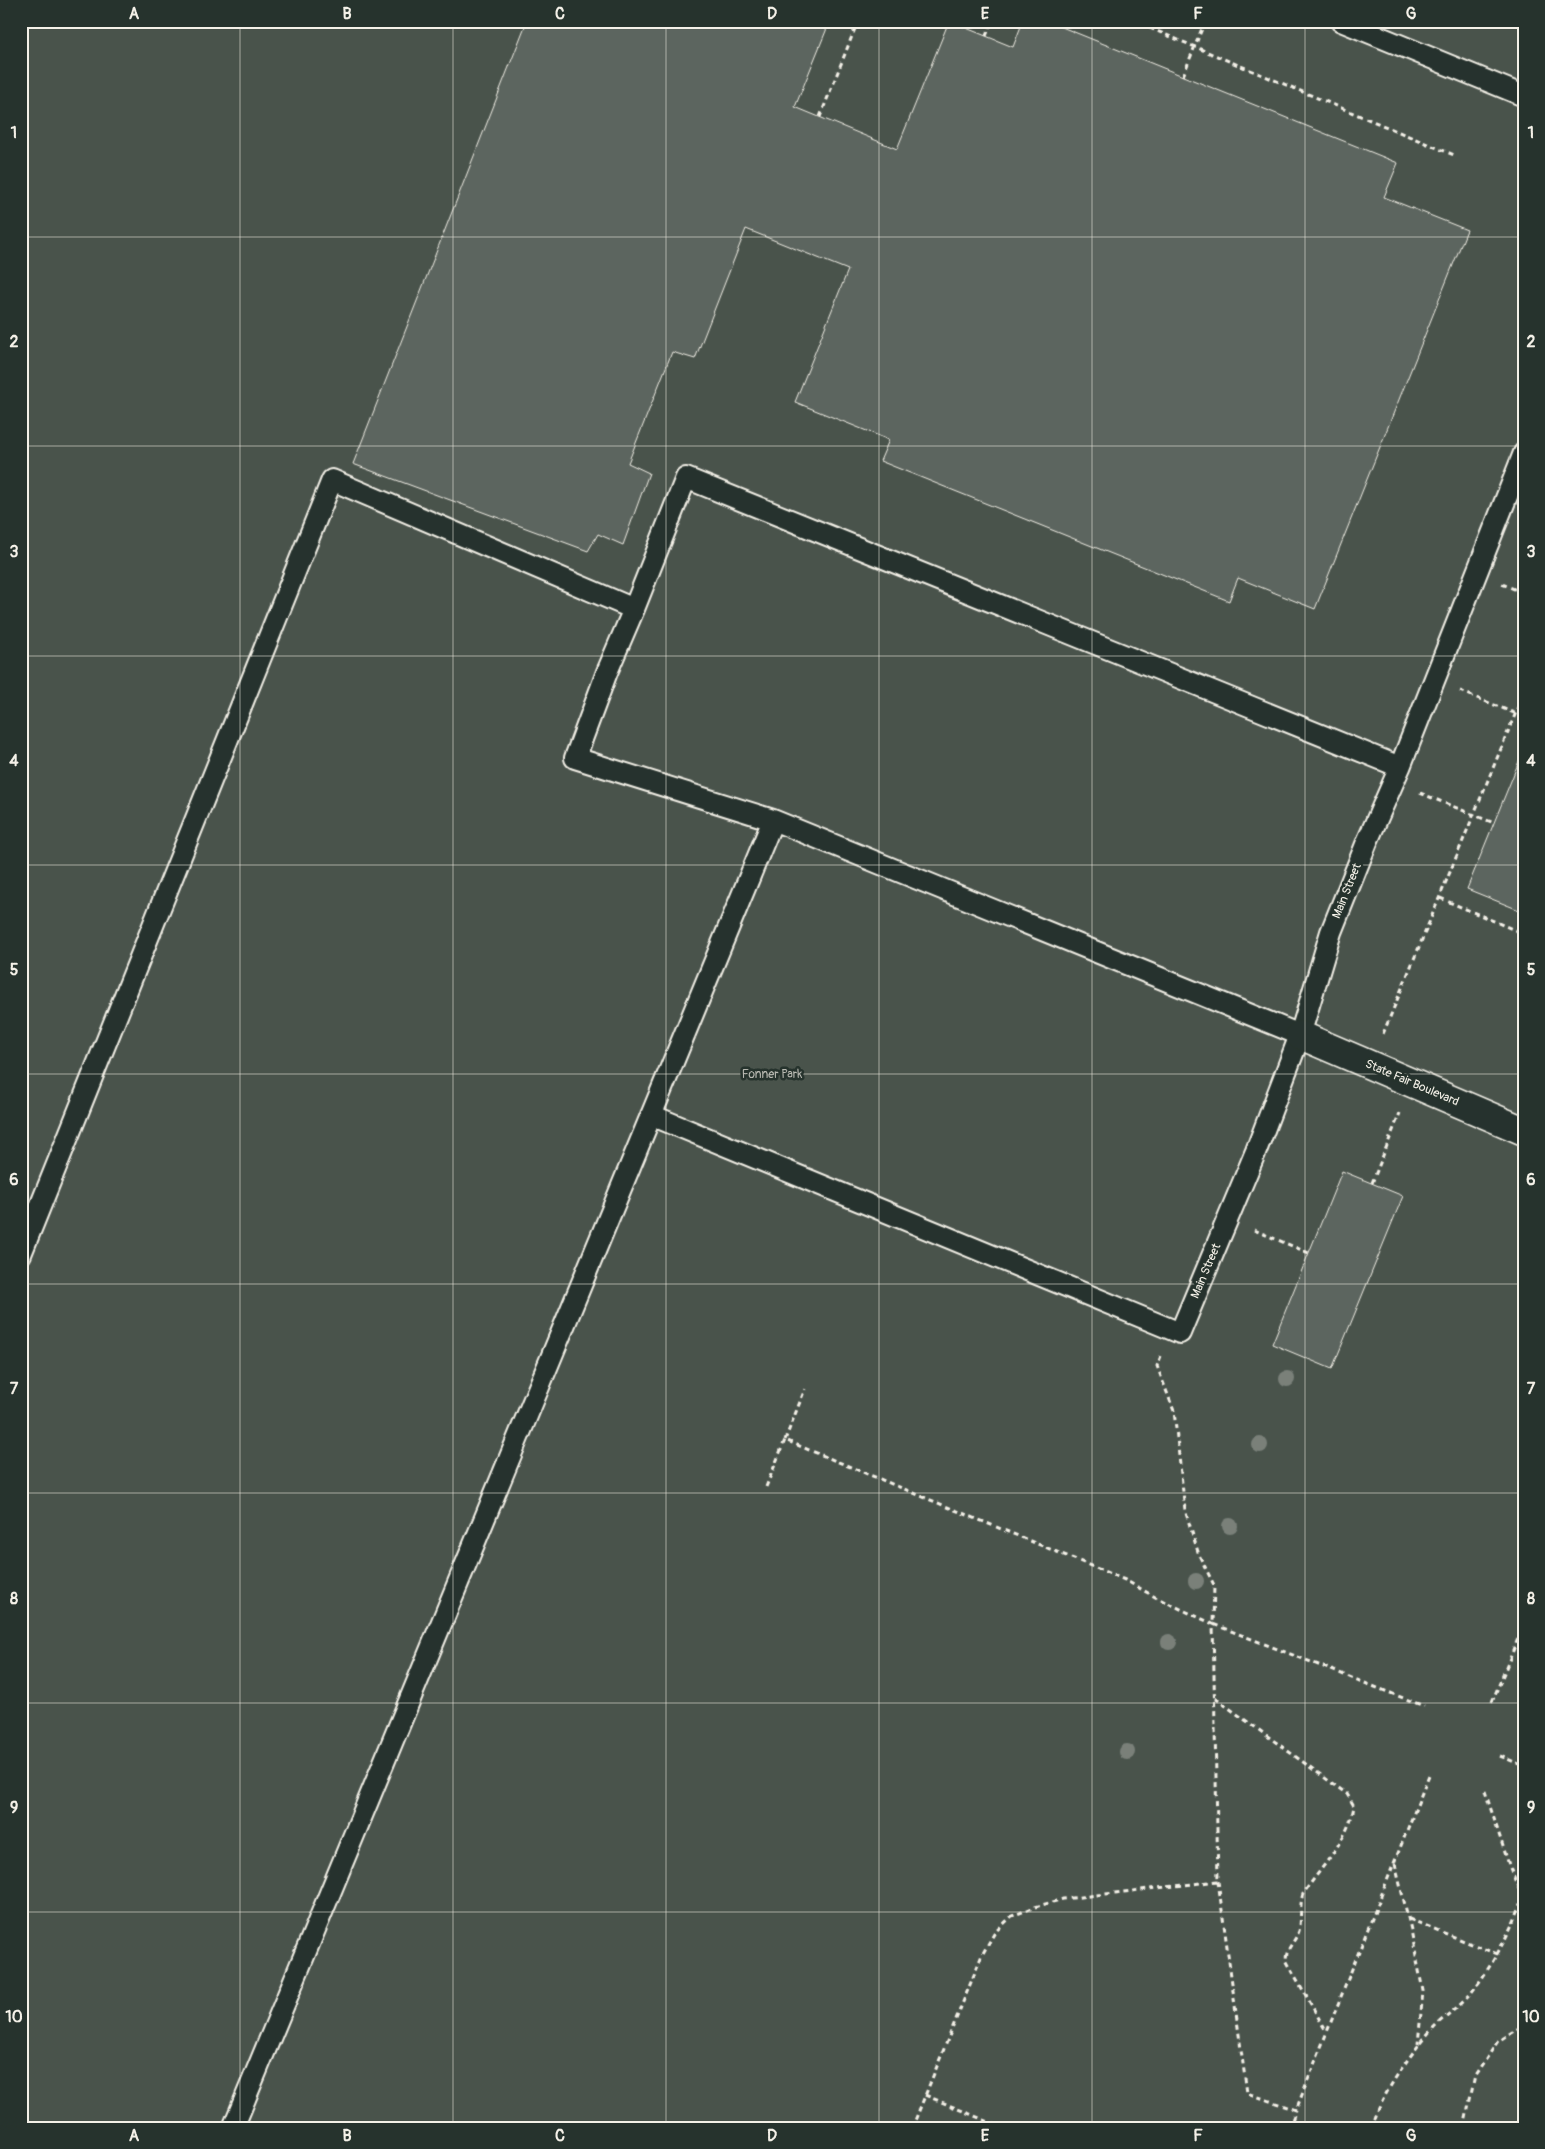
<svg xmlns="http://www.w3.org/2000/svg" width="1545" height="2149" viewBox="0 0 1545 2149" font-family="Pangolin,sans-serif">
  <rect width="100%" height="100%" fill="#2e3b34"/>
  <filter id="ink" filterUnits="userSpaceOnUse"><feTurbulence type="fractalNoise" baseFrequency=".02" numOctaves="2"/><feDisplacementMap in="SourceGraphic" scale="10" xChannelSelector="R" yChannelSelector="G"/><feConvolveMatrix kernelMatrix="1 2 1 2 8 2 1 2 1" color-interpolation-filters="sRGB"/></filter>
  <g filter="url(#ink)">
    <path fill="#48524c" stroke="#9ea29a" d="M21,21H1524V2128H21Z"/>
    <path fill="#5c655e" stroke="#f4f1e8" d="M527,21H830L795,107L897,149L949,21L1013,47L1023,21H1047L1398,163L1384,197L1467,230L1315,609L1238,578L1229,601L880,461L889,440L795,402L848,270L746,229L695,359L672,352L628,463L649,473L623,545L598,534L588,551L353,464Z
      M1524,749V912L1467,889Z
      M1342,1171L1403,1196L1332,1369L1272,1344Z
      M1524,2117V2128H1519Z"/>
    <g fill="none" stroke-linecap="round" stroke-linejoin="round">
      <g stroke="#f4f1e8" stroke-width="24">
        <path id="lane" d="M1341,21L1524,96
          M634,609L607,672L575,758L773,820L1300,1035
          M651,1115L1180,1333L1256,1151L1300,1035L1331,932L1367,842L1400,767L1524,453
          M21,1254L332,480L634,609L686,478L1400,767
          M233,2128L773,820"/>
      </g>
      <g stroke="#f4f1e8" stroke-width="31">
        <path id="street" d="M1300,1035L1524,1131"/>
      </g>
      <path stroke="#f4f1e8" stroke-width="3" stroke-dasharray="5 4" stroke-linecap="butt" d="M1133,21L1454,155
        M986,36L992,21
        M1183,76L1205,21
        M820,117L858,21
        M1502,584L1524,593
        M1460,691L1524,717
        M1420,793L1494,823
        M1440,898L1524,934
        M1383,1034L1524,693
        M1372,1183L1400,1113
        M1254,1230L1309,1253
        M1161,1356L1157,1366L1174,1411L1185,1510L1199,1555L1214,1585L1213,1624L1424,1706
        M785,1440L805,1389
        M766,1487L785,1440L1125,1580L1157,1598L1213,1624L1218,1881L1247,2093L1296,2110L1429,1775
        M1215,1698L1347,1794L1354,1806C1349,1839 1322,1866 1303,1894C1299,1906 1302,1919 1299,1931C1295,1942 1286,1948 1286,1960L1326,2031
        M1492,1702L1524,1624
        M1500,1756L1524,1766
        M1395,1864L1411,1930L1423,1991L1418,2044
        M1409,1919L1497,1954
        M925,2095L1003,2128
        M912,2128L982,1955L995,1932L1012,1916L1035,1907L1063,1899L1218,1881
        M1289,2128L1296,2110
        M1373,2128C1376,2100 1417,2044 1437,2024C1448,2014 1462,2005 1471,1993C1493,1965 1510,1932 1523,1899L1510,1868L1484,1788
        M1464,2128L1475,2076L1498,2041L1517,2029L1524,2032"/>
      <use href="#lane" stroke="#26332d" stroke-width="20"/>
      <use href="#street" stroke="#26332d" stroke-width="28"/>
    </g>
    <g fill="#7a8079">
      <circle cx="1287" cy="1379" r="8"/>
      <circle cx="1260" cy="1445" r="8"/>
      <circle cx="1230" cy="1526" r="8"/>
      <circle cx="1196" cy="1581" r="8"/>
      <circle cx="1169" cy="1642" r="8"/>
      <circle cx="1127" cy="1752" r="8"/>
    </g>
  </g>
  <path fill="none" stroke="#f4f1e8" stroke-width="1" stroke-opacity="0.55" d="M240,21V2128M453,21V2128M666,21V2128M879,21V2128M1092,21V2128M1305,21V2128M21,237H1524M21,446H1524M21,656H1524M21,865H1524M21,1074H1524M21,1284H1524M21,1493H1524M21,1703H1524M21,1912H1524"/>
  <g text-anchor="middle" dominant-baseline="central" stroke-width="5" stroke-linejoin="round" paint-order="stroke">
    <g font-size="12" fill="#f4f1e8" stroke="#26332d">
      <text transform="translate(1347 891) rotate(-68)">Main Street</text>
      <text transform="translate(1412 1083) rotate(23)">State Fair Boulevard</text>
      <text transform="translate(1206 1271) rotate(-67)">Main Street</text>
    </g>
    <g font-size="12" fill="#b8b9b1" stroke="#26332d">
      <text x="772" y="1074">Fonner Park</text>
    </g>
  </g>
  <rect width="1545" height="2149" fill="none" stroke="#26332d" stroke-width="55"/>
  <rect x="28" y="28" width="1490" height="2094" fill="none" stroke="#f4f1e8" stroke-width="2"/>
  <g font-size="16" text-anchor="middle" font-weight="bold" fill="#f4f1e8">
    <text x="134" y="19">A</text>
    <text x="347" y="19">B</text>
    <text x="560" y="19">C</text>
    <text x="772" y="19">D</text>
    <text x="985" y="19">E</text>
    <text x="1198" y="19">F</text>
    <text x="1411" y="19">G</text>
    <text x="14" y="138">1</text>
    <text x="1531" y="138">1</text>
    <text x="14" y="347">2</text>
    <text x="1531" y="347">2</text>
    <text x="14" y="557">3</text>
    <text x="1531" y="557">3</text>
    <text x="14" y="766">4</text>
    <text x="1531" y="766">4</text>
    <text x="14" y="975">5</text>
    <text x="1531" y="975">5</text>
    <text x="14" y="1185">6</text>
    <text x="1531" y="1185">6</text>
    <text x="14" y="1394">7</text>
    <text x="1531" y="1394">7</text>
    <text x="14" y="1604">8</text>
    <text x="1531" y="1604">8</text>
    <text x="14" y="1813">9</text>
    <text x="1531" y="1813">9</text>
    <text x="14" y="2022">10</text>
    <text x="1531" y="2022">10</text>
    <text x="134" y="2141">A</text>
    <text x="347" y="2141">B</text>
    <text x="560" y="2141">C</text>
    <text x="772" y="2141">D</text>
    <text x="985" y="2141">E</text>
    <text x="1198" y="2141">F</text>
    <text x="1411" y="2141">G</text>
  </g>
</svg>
